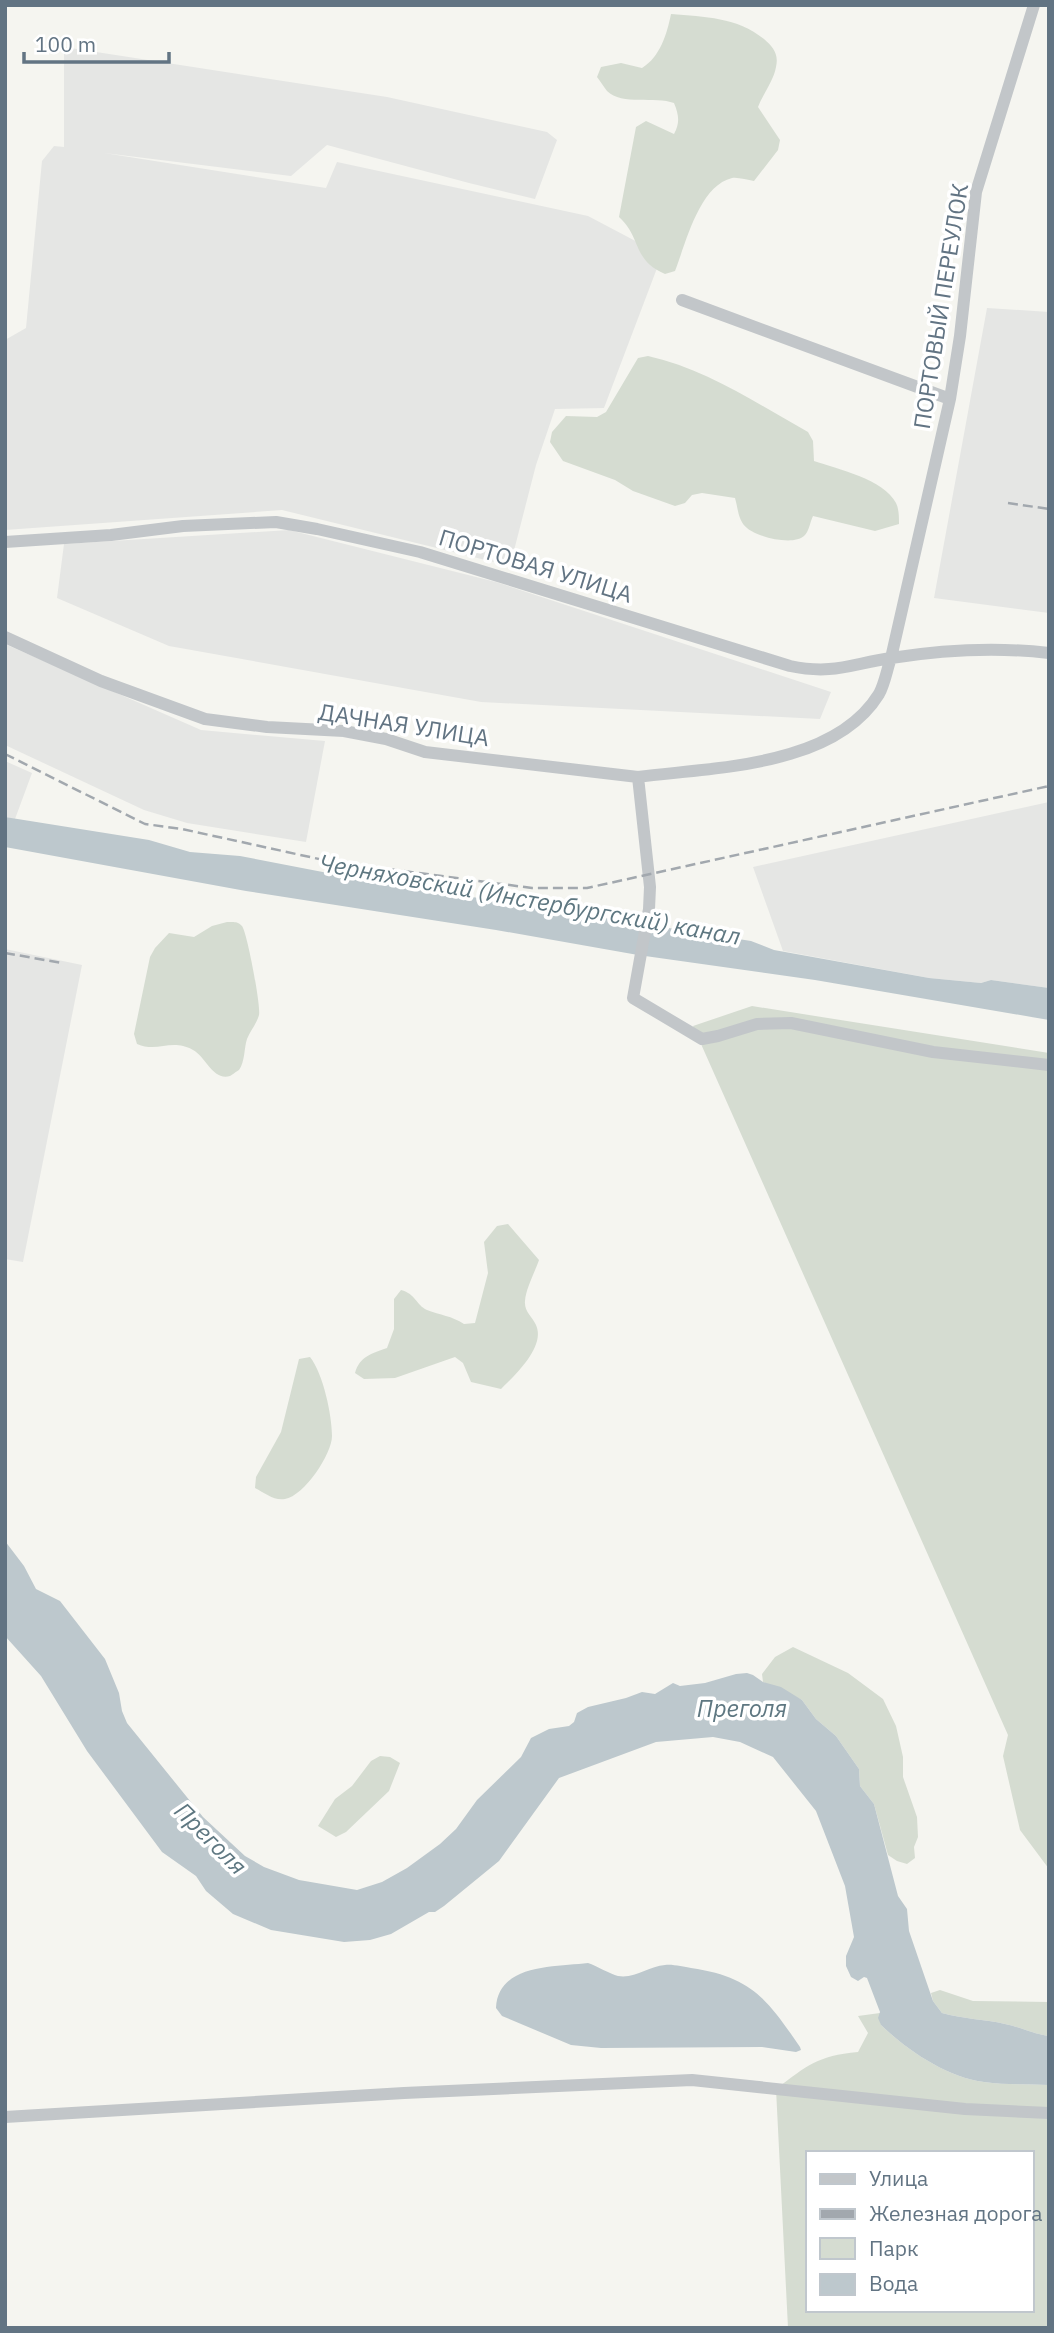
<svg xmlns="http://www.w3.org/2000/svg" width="1054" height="2333" viewBox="0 0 1054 2333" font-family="'IBM Plex Sans',sans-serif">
  <rect width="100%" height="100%" fill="#f5f5f0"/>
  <path fill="#e5e6e4" d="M64,47L387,97L547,132L557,140L535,199L469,183L327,145L291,176L104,153L326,188L337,162L588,216L662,255L604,408L555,409L536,465L510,566L282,510L5,530V340L26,328L42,161L54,146L64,147Z
    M987,308L1049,312V613L934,598Z
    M289,530L496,582L831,692L820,719L481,702L169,646L57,598L64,544Z
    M5,644L201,730L325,741L306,842L187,823L144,810L5,745Z
    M5,761L32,773L15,819L5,817Z
    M1049,802V988L991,980L981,983L929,978L783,951L753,867Z
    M5,949L82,965L23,1262L5,1259Z"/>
  <path fill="#d5dcd1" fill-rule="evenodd" d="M671,14C705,17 737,17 764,39C773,47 779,54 776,67C774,80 763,94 758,107L780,140L778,150L754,181C747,180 738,177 732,178C699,186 686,243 675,271L665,274C632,260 642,238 619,217L636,127L646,121L674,134C680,123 679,115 674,103C655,96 622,106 607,91C604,87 600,81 597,77L601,67L621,63L642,68C660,57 667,34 671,14Z
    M648,356C706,369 756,403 808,432L813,441L814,461C837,469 884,479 896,503C899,509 899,517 899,524L875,531L813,516C810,522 809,532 804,536C793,546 757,537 747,528C738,521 738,508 735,498L702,493L692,495L685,503L675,506L633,491L615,480L563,461L550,442L552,432L566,416L597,417L606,412L638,358Z
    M227,922C233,922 238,921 242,926C247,932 261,1006 259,1015C257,1023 250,1031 247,1039C244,1048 245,1062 239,1070C237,1071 232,1075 230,1076C213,1081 206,1057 193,1050C171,1038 158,1053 137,1044L134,1034L150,957L155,948L169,933L194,937L212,926Z
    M752,1006L1049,1053V1869L1020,1830L1003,1756L1008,1735L693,1026Z
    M508,1224L539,1260C535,1272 526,1288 525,1301C524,1312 532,1316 536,1325C546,1347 514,1376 501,1389L471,1382L463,1363L455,1357L395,1378L364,1379L355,1373C360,1356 371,1354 387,1348L394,1329V1299L401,1290C416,1294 416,1305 427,1310C440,1315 452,1316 464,1324L475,1323L488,1273L484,1242L497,1226Z
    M310,1357C323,1373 332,1415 332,1436C332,1454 304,1496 285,1499C274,1501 265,1493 255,1488L256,1477L281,1432L299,1359Z
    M793,1647L848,1673L883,1699L896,1726L903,1757V1777L917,1817L918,1837L914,1847L915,1858L907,1864L897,1861L888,1855L874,1804L860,1786L859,1769L836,1736L816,1719L802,1700L763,1682L762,1674L775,1657Z
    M380,1756L390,1757L400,1763L389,1791L346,1832L336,1837L318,1826L335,1799L352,1786L371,1761Z
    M940,1990L973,2001L1049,2002V2036C1033,2034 1020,2027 1005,2024C984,2019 963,2019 942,2013L933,2001L931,1993Z
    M880,2013L881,2025C907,2050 946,2077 984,2082C1005,2085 1027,2084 1049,2085V2328H788L776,2089C808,2065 817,2056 858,2052L868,2033L858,2016ZM807,2153H1031V2310H807Z"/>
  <path fill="#bdc8cd" d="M5,817L149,840L190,852L240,856L359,879L751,941L774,950L929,978L981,983L991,980L1049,988V1020L815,980L638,955L496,930L246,891L5,847Z
    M5,1541L24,1566L36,1589L60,1601L105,1659L119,1693L122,1711L127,1723L203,1817L245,1856L264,1867L299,1880L357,1890L382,1882L407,1868L440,1844L456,1829L477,1800L521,1757L531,1738L549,1729L569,1726L574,1722L577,1713L588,1707L626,1698L642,1692L655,1694L673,1683L680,1686L705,1683L736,1674L747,1673L753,1675L763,1682L781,1687L802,1700L816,1719L836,1736L859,1769L860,1786L874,1804L898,1896L907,1909L909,1931L933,2001L942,2013C963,2019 984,2019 1005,2024C1020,2027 1033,2034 1049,2036V2085C1027,2084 1005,2085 984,2082C946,2077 907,2050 881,2025L878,2018L880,2012L867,1978L864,1977L858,1981L851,1977L846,1966V1956L854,1937L845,1886L816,1811L773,1757L740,1742L713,1737L656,1742L559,1778L499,1861L444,1906L435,1912H429L391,1934L370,1940L344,1942L271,1930L233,1914L206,1891L196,1876L162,1852L87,1751L41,1676L5,1636Z
    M588,1963C597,1966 610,1974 618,1976C635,1979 649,1966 665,1965C673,1964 684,1967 691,1968C752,1977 767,1999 800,2047L801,2050L796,2052L762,2047L601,2048L571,2045L502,2016L496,2008C498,1963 557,1967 588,1963Z"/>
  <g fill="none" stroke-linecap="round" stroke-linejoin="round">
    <path stroke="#c2c6c9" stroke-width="12" d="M682,300L950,399
      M5,542L111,535L183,526L276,522L317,529L420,552L790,666C833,675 851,664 891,658C942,650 997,647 1049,653
      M5,637L101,681L205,719L267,727L344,731L386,739L425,752L638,777L650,887L649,909L633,998L702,1039L718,1036L757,1024L791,1023L933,1052L1049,1065
      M638,777C715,767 834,767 879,694C885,683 887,669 891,658L950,399L960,336L976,192L1034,5
      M5,2117L404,2093L692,2080L965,2109L1049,2113"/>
    <path stroke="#a2a8ae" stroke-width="2.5" stroke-dasharray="10 5" stroke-linecap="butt" d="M1008,503L1049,509
      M5,754L145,824L182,829L328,861L532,888H587L1049,786
      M5,953L62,963"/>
  </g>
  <g text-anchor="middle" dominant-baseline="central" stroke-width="7" stroke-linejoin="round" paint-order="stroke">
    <g font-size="23" fill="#627483" stroke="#fff">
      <text transform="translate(940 306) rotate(-81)">ПОРТОВЫЙ ПЕРЕУЛОК</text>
      <text transform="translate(536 565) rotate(17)">ПОРТОВАЯ УЛИЦА</text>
      <text transform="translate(404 724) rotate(9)">ДАЧНАЯ УЛИЦА</text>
    </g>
    <g font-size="24" font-style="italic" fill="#5e7781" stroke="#fff">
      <text transform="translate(530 899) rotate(10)">Черняховский (Инстербургский) канал</text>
      <text x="742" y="1708">Преголя</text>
      <text transform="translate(211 1838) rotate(45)">Преголя</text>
    </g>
  </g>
  <rect width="1054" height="2333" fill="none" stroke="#627483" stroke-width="14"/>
  <rect x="806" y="2151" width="228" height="161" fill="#ffffff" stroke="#c0c7cd" stroke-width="2"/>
  <rect x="820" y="2174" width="35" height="10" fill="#c2c6c9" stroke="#c0c7cd" stroke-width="2"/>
  <text x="869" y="2186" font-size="21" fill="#627483">Улица</text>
  <rect x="820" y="2209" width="35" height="10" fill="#a2a8ae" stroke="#c0c7cd" stroke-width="2"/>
  <text x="869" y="2221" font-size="21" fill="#627483">Железная дорога</text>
  <rect x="820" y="2238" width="35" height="21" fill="#d5dcd1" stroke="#c0c7cd" stroke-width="2"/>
  <text x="869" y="2256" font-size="21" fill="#627483">Парк</text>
  <rect x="820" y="2274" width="35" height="21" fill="#bdc8cd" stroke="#c0c7cd" stroke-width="2"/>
  <text x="869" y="2291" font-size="21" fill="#627483">Вода</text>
  <path d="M24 52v10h145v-10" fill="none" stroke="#627483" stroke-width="3.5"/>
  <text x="35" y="52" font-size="21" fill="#627483" stroke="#ffffff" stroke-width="5" paint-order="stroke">100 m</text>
</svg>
